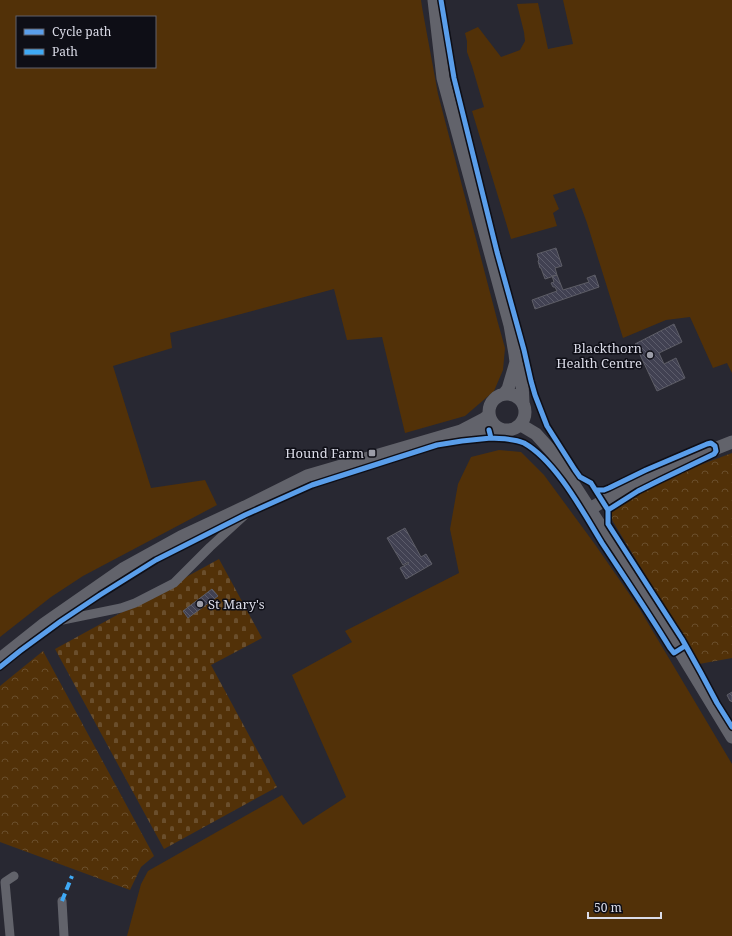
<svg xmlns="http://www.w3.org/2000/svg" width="732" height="936" viewBox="0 0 732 936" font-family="'Noto Serif',serif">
  <defs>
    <pattern id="cemetery-stones" width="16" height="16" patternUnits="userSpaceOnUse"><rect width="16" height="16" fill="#523108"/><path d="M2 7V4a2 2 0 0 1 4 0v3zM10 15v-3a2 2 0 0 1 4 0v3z" fill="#6a4e2c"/></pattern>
    <pattern id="park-crowns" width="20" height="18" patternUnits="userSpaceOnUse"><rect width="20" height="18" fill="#523108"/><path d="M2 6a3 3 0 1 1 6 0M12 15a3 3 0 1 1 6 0" fill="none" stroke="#6a4e2c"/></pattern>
    <pattern id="building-back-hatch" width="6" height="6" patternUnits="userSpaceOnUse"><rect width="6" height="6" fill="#414152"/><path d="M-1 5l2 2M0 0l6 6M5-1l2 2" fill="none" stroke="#5c5c6b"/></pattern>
  </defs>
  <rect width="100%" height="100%" fill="#282832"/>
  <path fill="#523108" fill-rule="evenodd" d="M0,0H421L422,7L438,94L498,323L505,348L503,370L494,391L465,416L405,433L382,337L347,340L334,289L170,333L172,348L113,366L151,488L205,480L217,505L83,576L51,597L0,637ZM17,17H155V67H17Z
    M563,0H732V373L727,363L713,368L690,317L666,320L623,338L587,223L574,188L553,195L559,209L553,213L557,226L511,239L472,111L484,107L472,66L467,52V41L465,33L478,27L501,57L520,50L525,41L524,32L517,4L538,3L548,49L573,44Z
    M499,450L521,452L544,475L594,543L639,608L732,764V936H127L141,884L148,871L282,795L303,825L346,797L292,675L352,642L345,631L459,573L450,529L458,484L471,457Z"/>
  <path fill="url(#cemetery-stones)" d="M219,559L262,638L211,665L277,787L164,849L55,649Z"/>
  <path fill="url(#park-crowns)" d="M732,453V658L699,664L612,520L611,513L613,510L665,478Z
    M43,651L154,856L141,867L130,890L0,842V686Z"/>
  <path fill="url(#building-back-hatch)" stroke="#5d5d66" d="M556,248L562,266L555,268L557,275L545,279L541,268H540L538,261L539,260L537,254Z
    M557,275L563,290L589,282L587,278L595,275L599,287L535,309L532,300L557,291L555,287H553L551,283L554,282L552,276Z
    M674,324L682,342L659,353L664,364L676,358L685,378L657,391L635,344Z
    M405,528L421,557L426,554L432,564L406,579L400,568L409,563L408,562L403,565L387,538Z
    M212,589L218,596L188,618L183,611Z
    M732,692V702L731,701H730L727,695Z"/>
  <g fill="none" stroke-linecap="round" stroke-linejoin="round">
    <path stroke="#62636b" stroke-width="9" d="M48,623L121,608L135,603L174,583L210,547L245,515L255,507
      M62,901L64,936
      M10,936L5,882L14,876"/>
    <path stroke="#62636b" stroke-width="13" d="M434,0L443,78L510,325L515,354L516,362L508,389L504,394
      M516,362L522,383L523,402
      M489 412a18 18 0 1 1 36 0a18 18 0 1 1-36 0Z
      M521,425L536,434L554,454L658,615L732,737
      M463,431C476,433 489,430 502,430
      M590,509C634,481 684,461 732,442
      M0,659L44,624L123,569L181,537L245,507L307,476L461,431L484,419L489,415"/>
    <path stroke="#3fa9f5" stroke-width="4" stroke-dasharray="8 4" stroke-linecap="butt" d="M62,901L72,876"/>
    <g stroke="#0e0e16" stroke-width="8">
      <path id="cycleway" d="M441,0L454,78L497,252L524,350L531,381L535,395L547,426L575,470L580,477L591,483L608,510V524L682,639L701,673L717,703L732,727
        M491,438C502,439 513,438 524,443C556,461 583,512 602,543C625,578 648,612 670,648L674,653L685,646
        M596,490H604L609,488L646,470L707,444L711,443L715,446L716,451L714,454L660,480L638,491L608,510
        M0,667L20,651L61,621L100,595L156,560L245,515L312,485L437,445L462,441L491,438L489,430"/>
    </g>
    <use href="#cycleway" stroke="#5a9eea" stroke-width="5"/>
  </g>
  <g fill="#9c9da8" stroke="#0e0e16" stroke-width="1.5">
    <circle cx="650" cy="355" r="4"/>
    <rect x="368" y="449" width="8" height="8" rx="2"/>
    <circle cx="200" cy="604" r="4"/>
  </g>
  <g text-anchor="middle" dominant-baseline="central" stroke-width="3" stroke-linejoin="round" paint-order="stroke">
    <g font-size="13" fill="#dbdce8" stroke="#0e0e16" text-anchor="end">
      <text x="642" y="348">Blackthorn<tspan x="642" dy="15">Health Centre</tspan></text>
      <text x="364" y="453">Hound Farm</text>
      <text x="208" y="604" text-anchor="start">St Mary's</text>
    </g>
  </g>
  <rect x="16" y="16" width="140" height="52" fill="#0e0e16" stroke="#60606a"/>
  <rect x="24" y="29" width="20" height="6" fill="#5a9eea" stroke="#60606a"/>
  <text x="52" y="36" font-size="12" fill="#dbdce8">Cycle path</text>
  <rect x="24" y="49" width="20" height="6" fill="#3fa9f5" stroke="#60606a"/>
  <text x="52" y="56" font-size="12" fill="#dbdce8">Path</text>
  <path d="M588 912v6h73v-6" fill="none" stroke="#dbdce8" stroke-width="2"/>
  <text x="594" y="912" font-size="12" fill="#dbdce8" stroke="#0e0e16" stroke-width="3" paint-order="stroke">50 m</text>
</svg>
